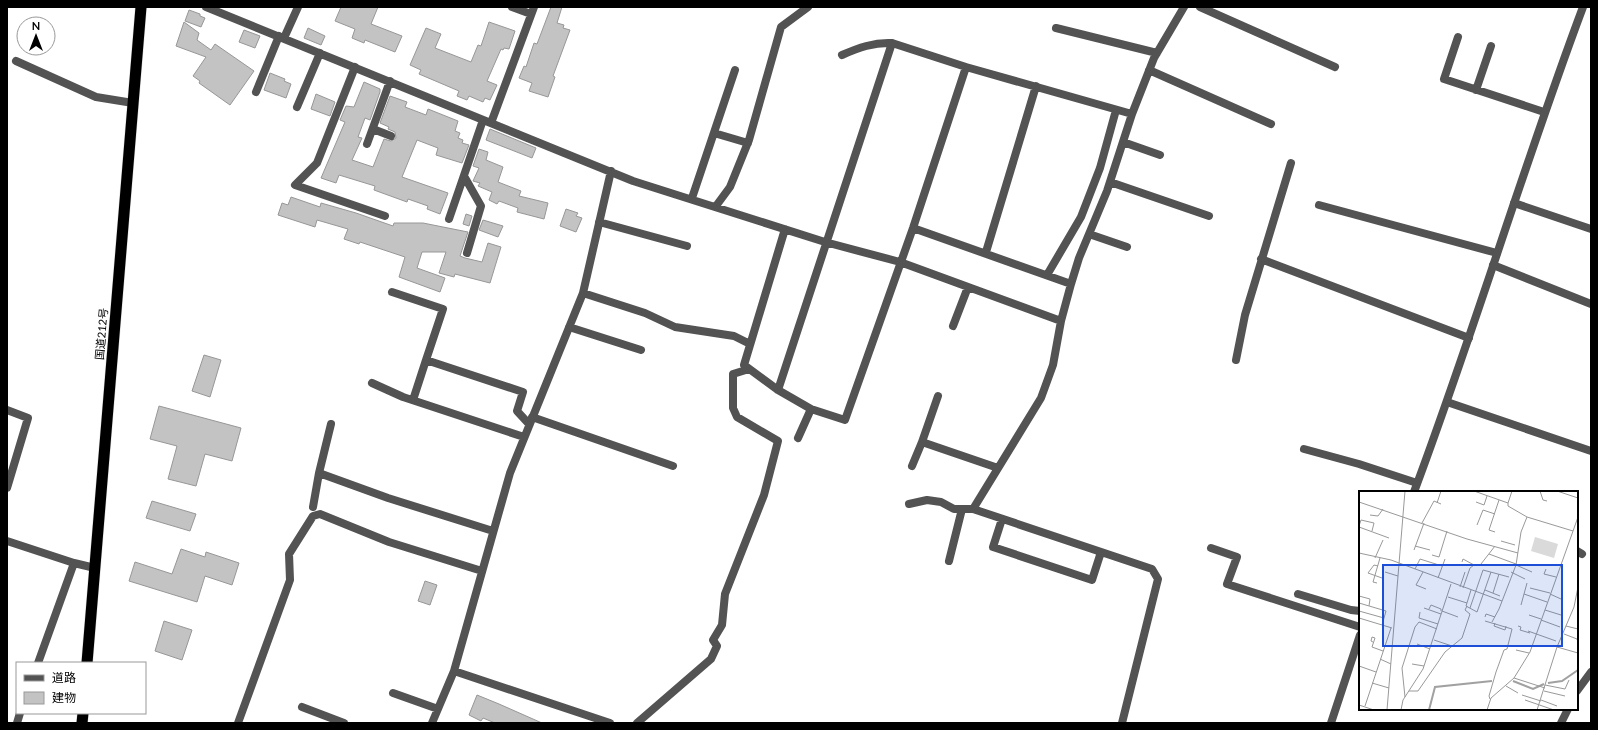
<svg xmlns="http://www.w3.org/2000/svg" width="1598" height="730" viewBox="0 0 1598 730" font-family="Lato,'Noto Sans JP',sans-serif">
  <rect width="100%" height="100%" fill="#fff"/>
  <path fill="#c3c3c3" stroke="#979797" d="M341,7H378L371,24L402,36L395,52L365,40L364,43L352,38L355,29L335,21Z
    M551,7H562L557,23L564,25L563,28L570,30L553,76L555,77L548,97L529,91L532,83L519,78L524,66L526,67L534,43L537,44Z
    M189,10L200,14V16L205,18L201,27L185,21Z
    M184,22L199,33L197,40L211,50L215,44L254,71L230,105L199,83L200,81L193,76L206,57L176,46Z
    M489,22L515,31L509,49L504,48L503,50L501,49L487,81L497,85L490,100L485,98L483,102L469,96L467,100L457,96L459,91L419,74L421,70L410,65L426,28L441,34L435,48L471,62L478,45L481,46Z
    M308,28L325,36L321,45L304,38Z
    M244,30L260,36L255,48L239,42Z
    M270,73L285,79L284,81L291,84L286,98L264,90Z
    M364,82L380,89V92L370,120L365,118L358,137L362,138L352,160L373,167L384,139L391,141L396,138L395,132L388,129L389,127L380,123L390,96L407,102L405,107L426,115L428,109L458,121L455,131L460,133L458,138L463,140L462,143L469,145L462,163L436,155L438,148L417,140L402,177L448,193L440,214L427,209L428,206L408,199L407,202L374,190L375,186L339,175L336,183L321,178L345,122L340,120L346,106L354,107Z
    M316,94L335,102L330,116L311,109Z
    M490,129L536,148L532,158L486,140Z
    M479,149L488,152L486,160L503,167L498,182L521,191L519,196L548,203L544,219L517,212L518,208L499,201L497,204L489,200L492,192L478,186L480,183L473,181L479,168L473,166Z
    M291,197L320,207L321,203L356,213L393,226L394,223H423L468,232L460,256L465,258L482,262L488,243L501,247L490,283L455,274L454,277L439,273L446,252H422L417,268L445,278L440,292L399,277L405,257L360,242L359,244L344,239L348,229L317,220L315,227L278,215L282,203L288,205Z
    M566,209L578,213L576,216L582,218L576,232L560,226Z
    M466,214L472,216L469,226L463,224Z
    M483,220L503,226L498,237L479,230Z
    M204,355L221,360L210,397L192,391Z
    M159,406L241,428L232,461L205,454L196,486L168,479L177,446L150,439Z
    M152,501L196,514L190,531L146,518Z
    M181,549L205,557L206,552L239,563L232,585L205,576L197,602L129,581L135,562L172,574Z
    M425,581L437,585L430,605L418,601Z
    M164,621L192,630L182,660L155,651Z
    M477,695L499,704L542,723H495L483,718L481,721L469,715Z"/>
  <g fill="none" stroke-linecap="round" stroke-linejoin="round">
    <g stroke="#dbdbdb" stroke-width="12">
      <path id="trunk" d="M87,663L141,7
        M82,723L83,713"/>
    </g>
    <path stroke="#535353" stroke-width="8" d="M206,7L633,181L825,242L900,262L1061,321
      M512,7L531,14
      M1200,7L1335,67
      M1056,28L1157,53
      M1458,37L1444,79L1544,112
      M284,38L298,7
      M842,55C858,48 874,42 892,43
      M16,61L96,97L133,103
      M355,67L317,163L295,185L385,216
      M1149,70L1271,124
      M1476,90L1491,46
      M256,92L279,36
      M297,107L320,53
      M491,123L534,7
      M373,129L391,136
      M714,133L748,143
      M1123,142L1160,155
      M367,144L390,81
      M464,176L481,206L467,253
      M1110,182L1209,216
      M692,198L735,70
      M1514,203L1591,229
      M1319,205L1497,253
      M716,206L730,187L749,140L781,27L808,7
      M449,219L483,120
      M599,222L687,246
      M913,228L1071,284
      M785,229L744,365L778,390L811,409L845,420L913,228L966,67
      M1089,234L1127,247
      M986,252L1036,86
      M1261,259L1469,338
      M1493,265L1591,304
      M1047,275L1081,217L1100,168L1116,110
      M392,292L443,309L426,360
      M583,293L645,313L675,327L734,336L750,344
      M953,326L968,287
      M569,327L641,350
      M1236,360L1245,315L1291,163
      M372,383L403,397L524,437
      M778,390L892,43L966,67L1132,114
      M413,400L426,360L523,392L517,411L529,424
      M1447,402L1591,451
      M7,410L28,418L7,488
      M532,417L673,466
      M331,424L319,473L388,498L493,531
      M798,438L811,409
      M922,442L938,396
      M1304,449L1359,464L1417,483
      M912,466L922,442L998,468
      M909,504L927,500L941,502L954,509H973L1152,569L1158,579L1122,723
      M313,507L319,473
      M973,509L1041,398L1053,365L1061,321L1071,284L1079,258L1107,191L1132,114L1154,58L1184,7
      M1002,519L993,547L1092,580L1101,552
      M7,541L74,563L95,568
      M1211,548L1237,557L1227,584L1360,627
      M1577,551L1582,554
      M949,561L962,509
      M1298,594L1351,610L1360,611
      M38,663L74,563
      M454,671L610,723
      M1577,691L1591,672
      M393,693L438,709
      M302,707L344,723
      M17,723L20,713
      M238,723L290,580L289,554L313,516L320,514L389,542L482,571
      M432,723L454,671L510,473L583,293L611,171
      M637,723L711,659L717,646L713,640L722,625L725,594L764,495L778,441L737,417L733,408V374L749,369
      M1561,723L1568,709"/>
    <path stroke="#535353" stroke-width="8" d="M1414,492C1474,332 1523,167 1583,7
      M1331,723L1360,635"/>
    <use href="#trunk" stroke="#000" stroke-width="11"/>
  </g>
  <g text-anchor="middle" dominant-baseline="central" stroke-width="3" stroke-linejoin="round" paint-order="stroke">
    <g font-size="11" fill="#000" stroke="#fff">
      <text transform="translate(101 334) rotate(-85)">国道212号</text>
    </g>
  </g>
  <g transform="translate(1359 491)">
    <rect width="219" height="219" fill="#fff"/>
    <path d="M176,46L199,53L195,67L172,60Z" fill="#dadada"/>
    <path fill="none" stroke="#a1a1a1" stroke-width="2" d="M154,190L174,198L185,193M189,192L203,190L219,179M70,219L76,196L133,190"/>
    <path fill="none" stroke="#999" stroke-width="1" d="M115,0L149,12L153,0M181,0L184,9L188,10M198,0L219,7M0,11L108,48L159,62M117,11L125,14L128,5M78,12L82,0M149,12V15L168,26L214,40M11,24L19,25L24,18M63,32L75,10L82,13M118,34L124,19L136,23M0,35L2,29L15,32L13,40M0,36L30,47M136,41L130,39L140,9M142,50L156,54M56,55L71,59M55,59L65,32M0,62L32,69L143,110M130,63L157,73M73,64L80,66L88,40M16,67L24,49M103,71L104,68L115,74L111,77L104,97M122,73L136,55M157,74L173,81M19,75L15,74L9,82L23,87M56,78L61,68L83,75M187,78L185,83L197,86M26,81L39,85M64,81L57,94L67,98M152,81L166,88M79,87L86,68M18,92L14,91L21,67M101,96L106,81M171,97L191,102M112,99L107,115L118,121L132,81M126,99L141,105M134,102L140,83M165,103L188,111M191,103L202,108M0,105L11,108L10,115M89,106L108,112M0,112L27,120L23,134M162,114L168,92M65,117L82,123M111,117L124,79L150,86M70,118L72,114L82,118V120M186,119L202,124M0,120L25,127M83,120L99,126M61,121L60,127L79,133M170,124L182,128M126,126L127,123L136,126M0,127L33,137M182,129L201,136M126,130L153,138L148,158L145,159L137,181L130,205L131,208M133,131L140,118L157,74L162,41L168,26M136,132L135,135L146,139L147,135M159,135L162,136L161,139L171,142M207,135L219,138M169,140L197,150M205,143L218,148L219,151M75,149L93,155M14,151L12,150L13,146L16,147L13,156L24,160M58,153L71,158M198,156L219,162M157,159L170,162M21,168L32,173M53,173L65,175M0,175L17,181M155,187L186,197M13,192L30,197M186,194L206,198L210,189M147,195L159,202M50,200H59L86,161L103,147L111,123L106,119L108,115M185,200L206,205M163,204L182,210M46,206L43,177L56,136L60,131L78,138M166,209L195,219M182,209L198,215M0,214L15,219M6,215L32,137M28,219L46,0M42,219L44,209L64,178L92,93M128,219L132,207L155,187L171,161L219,26M178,219L198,156L215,116L219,96"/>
    <path fill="#1d4ed8" fill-opacity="0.15" stroke="#1d4ed8" stroke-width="2" d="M24,74H203V155H24Z"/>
    <rect width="219" height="219" fill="none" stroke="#000" stroke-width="2"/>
  </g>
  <rect width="1598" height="730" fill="none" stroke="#000000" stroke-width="16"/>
  <rect x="16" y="662" width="130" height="52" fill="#ffffff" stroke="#999999"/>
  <rect x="24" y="675" width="20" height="6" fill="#535353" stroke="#999999"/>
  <text x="52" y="682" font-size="12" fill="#000000">道路</text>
  <rect x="24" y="692" width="20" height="12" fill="#c3c3c3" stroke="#999999"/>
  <text x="52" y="702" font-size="12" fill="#000000">建物</text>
  <g transform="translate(36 36)"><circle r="19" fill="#ffffff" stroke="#999999"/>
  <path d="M0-3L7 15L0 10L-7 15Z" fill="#000000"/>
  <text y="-6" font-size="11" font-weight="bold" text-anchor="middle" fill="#000000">N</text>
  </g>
</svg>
